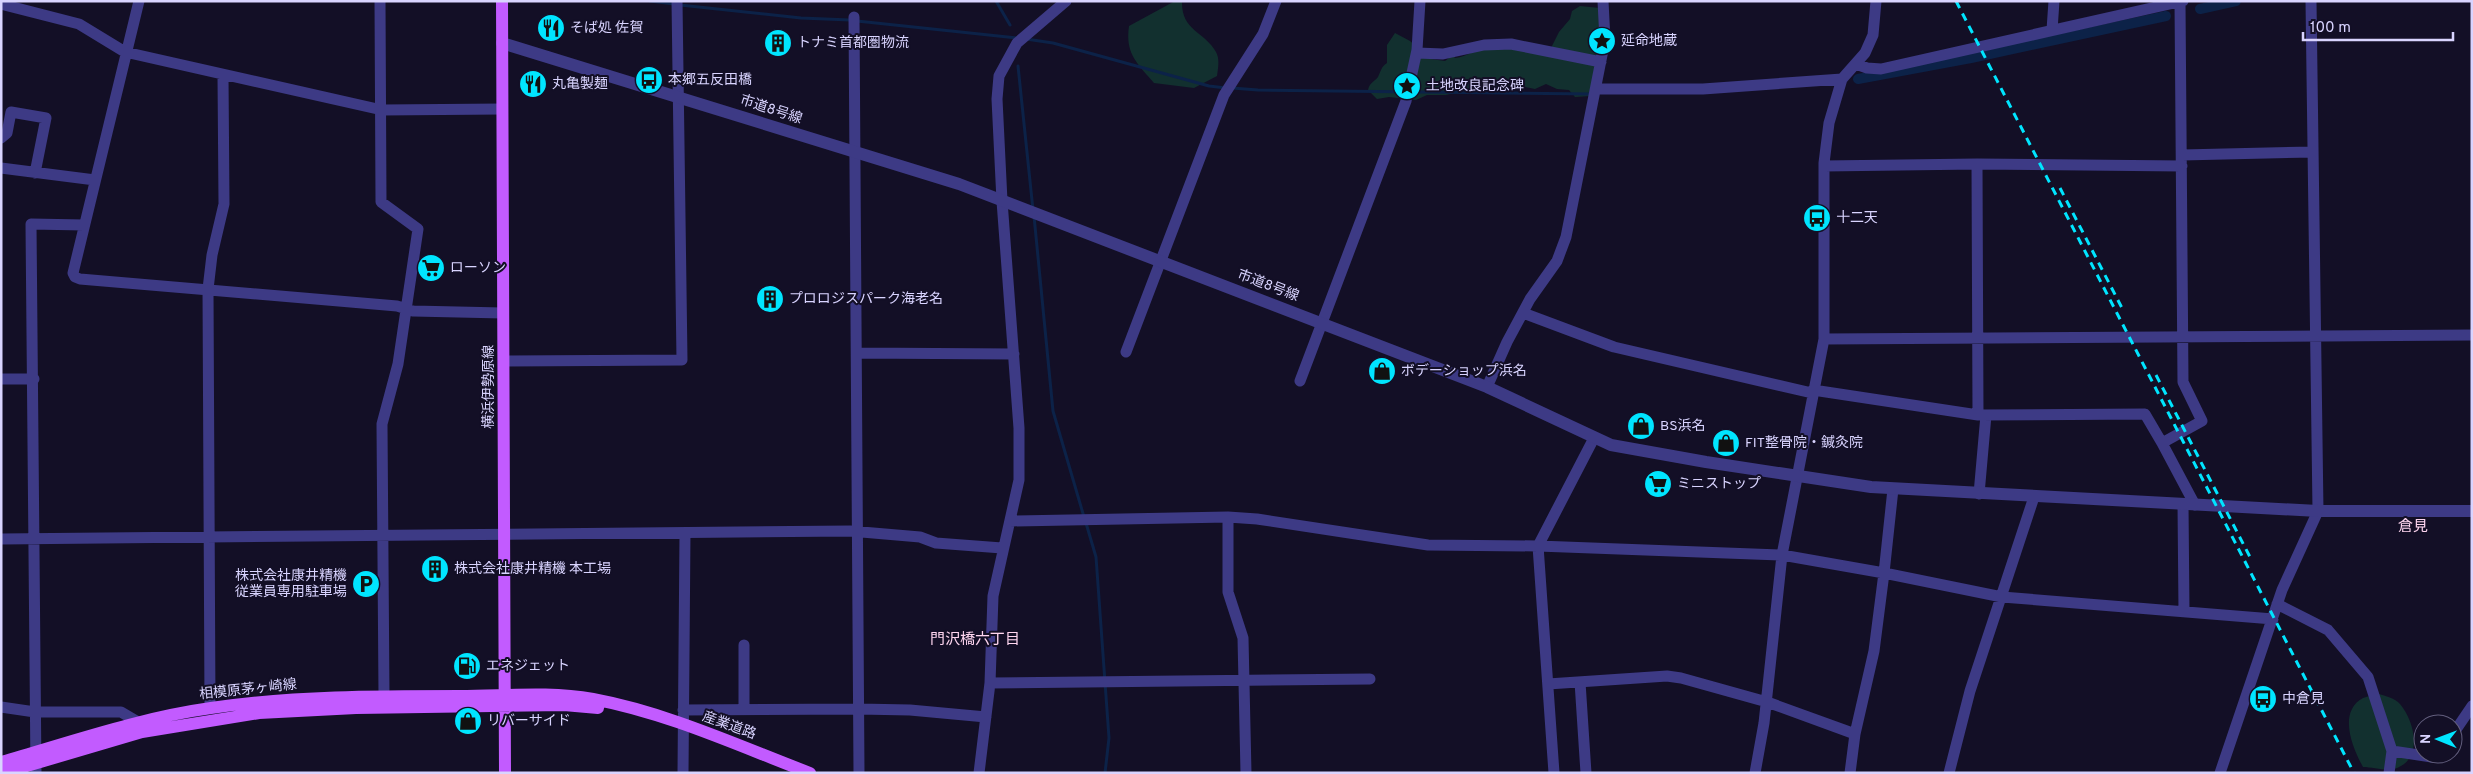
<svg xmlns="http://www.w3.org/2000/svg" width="2473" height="774" viewBox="0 0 2473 774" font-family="Overpass,'Noto Sans JP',sans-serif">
  <rect width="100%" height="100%" fill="#130f26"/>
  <path fill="#12302f" d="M1175,1H1182C1181,31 1204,31 1216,52C1220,59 1218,68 1217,76L1194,88L1154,83C1137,63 1125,54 1129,26Z
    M1580,6L1600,8L1602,38L1595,64L1590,96L1575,97L1569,90L1557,89L1546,84L1535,89L1515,85L1508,88L1470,89L1446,95H1427L1416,100L1389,97L1377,99L1368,90C1370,82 1374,82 1378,77C1381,71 1381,67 1387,63V45L1395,33L1410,41L1431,59L1445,61L1453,55L1455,58C1468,57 1478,47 1491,46L1548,54L1559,32L1570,19L1572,11Z
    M2379,694C2385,696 2395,698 2400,704C2415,722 2424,760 2394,769C2385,771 2372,767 2363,767C2353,749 2337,712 2363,698C2368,696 2374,695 2379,694Z"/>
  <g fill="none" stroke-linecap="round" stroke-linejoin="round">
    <path stroke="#0c2248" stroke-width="3" d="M650,1L674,4
      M996,1L1010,25
      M680,5L801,18L850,20
      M857,21L1017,38
      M1026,39L1053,43L1209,86L1226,88
      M1018,66L1033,210
      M1232,88L1258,90L1591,94
      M1034,216L1053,411L1084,517
      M1086,523L1096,557L1109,738L1105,773"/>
    <path stroke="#0c2248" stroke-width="10" d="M2200,9L2236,1
      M1858,79L1971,58L2166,16"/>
    <path stroke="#3d3a85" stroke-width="11" d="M139,1L73,273L75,277L80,279L397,306L413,311L503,313
      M380,1L381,202L418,229L398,364L382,424L384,696
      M2180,2L2183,382L2202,421L2162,443L2195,505
      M1,4L79,24L125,52L382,110L502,109
      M854,17L859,773
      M2052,30L2054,1
      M1417,53L1443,54L1484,45L1511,44L1601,62
      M1856,64L1867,68L1881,69L2183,1
      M1596,89H1703L1842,79
      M1,138L7,133L11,112L46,118L35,173
      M2182,155L2313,152
      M1977,164L1978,415
      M1824,166L1977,164L2182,166
      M1,168L95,180
      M1523,313L1614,347L1812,393
      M1824,339L2472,335
      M1126,352L1224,95L1263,34L1276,1
      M857,353L1014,354
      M504,361L682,360L677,1
      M1,379H34
      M1300,381L1406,101L1417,50L1420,1
      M1487,387L1507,342L1530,299L1557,261L1566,237L1605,40L1603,1
      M1813,390L1978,415L2145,414L2162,443
      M1979,494L1986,415
      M2183,504L2184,611
      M1228,517V592L1243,638L1246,773
      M1010,521L1228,517L1257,519L1428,545L1538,546L1782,555L1884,573L1893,489
      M1,539L850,531L920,537L936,543L1002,548
      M2277,604L2328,630L2368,677L2392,751L2432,757L2436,754
      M744,645V709
      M1580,682L1586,773
      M990,683L1370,679
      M1548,684L1667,676L1681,678L1767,702L1855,734
      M1,707L35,712H121L138,722
      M210,708L208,289L212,255L224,204L223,76
      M683,710L859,709L910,710L986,717
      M2453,734L2472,706
      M36,773L31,224L84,225
      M683,773L685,533
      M979,773L990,683L993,596L1019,480V428L1002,201L997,99L999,76L1017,43L1066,1
      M1554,773L1538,546L1594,438
      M1755,773L1764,723L1782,555L1824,339V163L1829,123L1842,79L1865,53L1873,35L1876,1
      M1850,773L1855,734L1874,651L1884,573L2002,597L2273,619
      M1949,773L1970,691L2034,497
      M2220,773L2282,590L2318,511L2311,1
      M2389,773L2392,751"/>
    <path stroke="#3d3a85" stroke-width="12" d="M502,43L959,184L1487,387L1611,445L1706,462L1871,487L2318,511H2472"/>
    <path stroke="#c25bff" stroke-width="12" d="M502,1L505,773
      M1,762C71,742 139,718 211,708C293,696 377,696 460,696C505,696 549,691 593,699C668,713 739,746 810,773
      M3,773L142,732L259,713L356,708L564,705L598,708"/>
    <path stroke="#00e5ff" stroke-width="3" stroke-dasharray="8 6" stroke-linecap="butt" d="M1956,1L2354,773
      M2060,188L2123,310
      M2156,375L2250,557"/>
  </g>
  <defs>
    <g id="restaurant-disc" transform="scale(1.4375)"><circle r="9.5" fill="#00e5ff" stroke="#130f26"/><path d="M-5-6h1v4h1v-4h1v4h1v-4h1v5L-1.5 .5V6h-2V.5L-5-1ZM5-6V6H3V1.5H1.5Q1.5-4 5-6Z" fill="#111"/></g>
    <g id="sight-disc" transform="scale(1.4375)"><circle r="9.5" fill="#00e5ff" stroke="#130f26"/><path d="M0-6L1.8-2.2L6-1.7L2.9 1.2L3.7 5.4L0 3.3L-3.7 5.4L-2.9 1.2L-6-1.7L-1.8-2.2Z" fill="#111"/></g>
    <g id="building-disc" transform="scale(1.4375)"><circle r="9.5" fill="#00e5ff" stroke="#130f26"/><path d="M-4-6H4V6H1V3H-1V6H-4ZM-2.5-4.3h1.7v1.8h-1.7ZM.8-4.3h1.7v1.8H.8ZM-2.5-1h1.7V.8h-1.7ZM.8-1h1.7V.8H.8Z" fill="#111"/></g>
    <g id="bus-disc" transform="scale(1.4375)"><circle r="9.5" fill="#00e5ff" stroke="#130f26"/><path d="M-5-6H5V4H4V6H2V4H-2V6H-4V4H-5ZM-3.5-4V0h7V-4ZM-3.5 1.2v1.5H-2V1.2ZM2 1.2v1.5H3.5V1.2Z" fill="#111"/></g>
    <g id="supermarket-disc" transform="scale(1.4375)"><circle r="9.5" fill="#00e5ff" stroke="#130f26"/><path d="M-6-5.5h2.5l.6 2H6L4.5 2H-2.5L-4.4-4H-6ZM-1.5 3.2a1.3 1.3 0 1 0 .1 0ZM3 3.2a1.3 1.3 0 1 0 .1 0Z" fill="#111"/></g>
    <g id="shop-disc" transform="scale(1.4375)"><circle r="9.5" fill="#00e5ff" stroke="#130f26"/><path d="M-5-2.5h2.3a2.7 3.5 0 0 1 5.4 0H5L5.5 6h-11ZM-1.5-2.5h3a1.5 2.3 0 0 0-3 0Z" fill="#111"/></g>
    <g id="parking-disc" transform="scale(1.4375)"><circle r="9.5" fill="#00e5ff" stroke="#130f26"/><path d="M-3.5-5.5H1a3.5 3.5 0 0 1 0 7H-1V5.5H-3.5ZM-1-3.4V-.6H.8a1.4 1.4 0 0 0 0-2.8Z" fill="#111"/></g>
    <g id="fuel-disc" transform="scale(1.4375)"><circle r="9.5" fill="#00e5ff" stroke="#130f26"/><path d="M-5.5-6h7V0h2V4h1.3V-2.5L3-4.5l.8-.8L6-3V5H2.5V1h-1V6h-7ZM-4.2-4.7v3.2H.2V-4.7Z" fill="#111"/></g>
  </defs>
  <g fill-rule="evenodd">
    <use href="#restaurant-disc" x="551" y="28"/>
    <use href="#sight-disc" x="1602" y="41"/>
    <use href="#building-disc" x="778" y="43"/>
    <use href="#bus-disc" x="649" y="80"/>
    <use href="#restaurant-disc" x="533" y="84"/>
    <use href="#sight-disc" x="1407" y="86"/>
    <use href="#bus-disc" x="1817" y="218"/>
    <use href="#supermarket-disc" x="431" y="268"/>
    <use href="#building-disc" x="770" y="299"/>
    <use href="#shop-disc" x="1382" y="371"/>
    <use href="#shop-disc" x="1641" y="426"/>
    <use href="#shop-disc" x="1726" y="443"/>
    <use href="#supermarket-disc" x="1658" y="484"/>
    <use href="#building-disc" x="435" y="569"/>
    <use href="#parking-disc" x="366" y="584"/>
    <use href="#fuel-disc" x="467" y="666"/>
    <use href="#bus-disc" x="2263" y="699"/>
    <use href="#shop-disc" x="468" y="721"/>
  </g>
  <g text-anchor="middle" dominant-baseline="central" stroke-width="4" stroke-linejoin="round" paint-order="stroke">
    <g font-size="14" fill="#d9d4ff" stroke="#130f26" text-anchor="start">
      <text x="570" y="28">そば処 佐賀</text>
      <text x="1621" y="41">延命地蔵</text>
      <text x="797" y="43">トナミ首都圏物流</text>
      <text x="668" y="80">本郷五反田橋</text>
      <text x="552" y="84">丸亀製麺</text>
      <text x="1426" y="86">土地改良記念碑</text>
      <text x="1836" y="218">十二天</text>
      <text x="450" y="268">ローソン</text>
      <text x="789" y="299">プロロジスパーク海老名</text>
      <text x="1401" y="371">ボデーショップ浜名</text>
      <text x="1660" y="426">BS浜名</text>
      <text x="1745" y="443">FIT整骨院・鍼灸院</text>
      <text x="1677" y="484">ミニストップ</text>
      <text x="454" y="569">株式会社康井精機 本工場</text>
      <text x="347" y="576" text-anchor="end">株式会社康井精機<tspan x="347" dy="16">従業員専用駐車場</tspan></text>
      <text x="486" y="666">エネジェット</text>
      <text x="2282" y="699">中倉見</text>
      <text x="487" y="721">リバーサイド</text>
    </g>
    <g font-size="14" fill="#d9d4ff" stroke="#130f26">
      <text transform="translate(771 110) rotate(18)">市道8号線</text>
      <text transform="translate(1268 286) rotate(21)">市道8号線</text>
      <text transform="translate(489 387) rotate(-90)">横浜伊勢原線</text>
      <text transform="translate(248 690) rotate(-6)">相模原茅ヶ崎線</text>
      <text transform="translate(729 726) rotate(20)">産業道路</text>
    </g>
    <g font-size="15" fill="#ffd6f0" stroke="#130f26">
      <text x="2413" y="527">倉見</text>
      <text x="975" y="640">門沢橋六丁目</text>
    </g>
  </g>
  <rect width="2473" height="774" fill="none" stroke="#d9d4ff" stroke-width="5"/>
  <g transform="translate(2438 739) rotate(271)"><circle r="24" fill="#130f26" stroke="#625e7d"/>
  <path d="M0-4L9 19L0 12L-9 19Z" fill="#00e5ff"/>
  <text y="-8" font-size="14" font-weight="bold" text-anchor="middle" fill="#d9d4ff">N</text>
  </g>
  <path d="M2303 32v8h150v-8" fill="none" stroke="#d9d4ff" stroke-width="2.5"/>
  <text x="2310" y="32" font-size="15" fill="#d9d4ff" stroke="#130f26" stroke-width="4" paint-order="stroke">100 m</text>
</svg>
